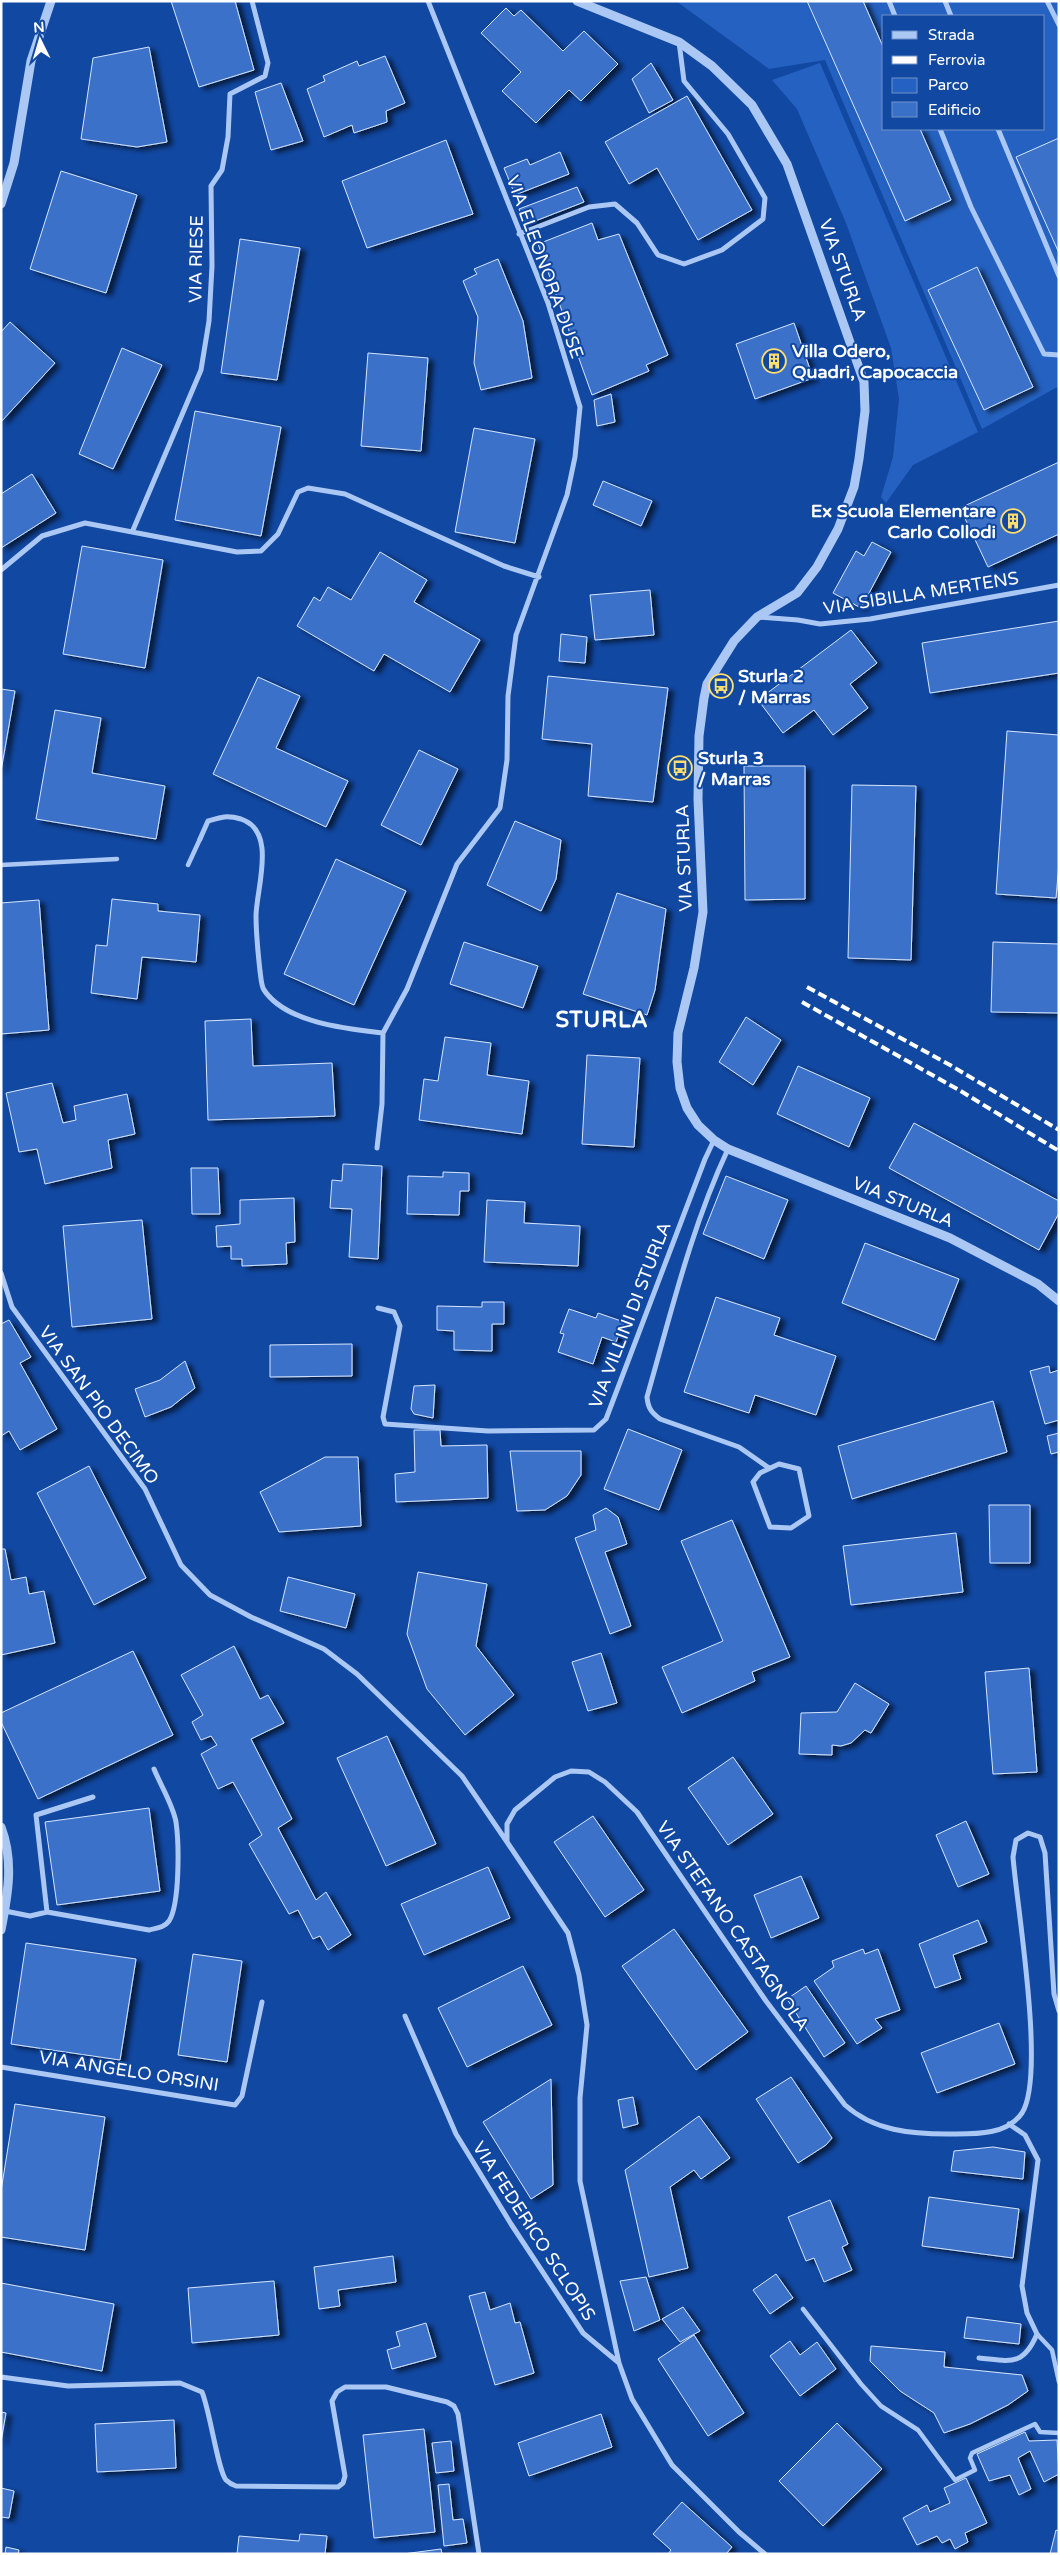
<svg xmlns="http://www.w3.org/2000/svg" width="1060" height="2555" viewBox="0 0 1060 2555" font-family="'Varela Round',sans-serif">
  <defs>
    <filter id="shadow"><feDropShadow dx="5.5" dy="3" stdDeviation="2.5" flood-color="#0009"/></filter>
  </defs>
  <rect width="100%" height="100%" fill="#1148a2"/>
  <path fill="#2461c0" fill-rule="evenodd" d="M676,1H1059V386L982,429L825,60L769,69ZM884,16H1044V129H884Z
    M820,63L978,432L913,465L886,503L881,497L893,457L899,399L891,348L846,223L797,109L772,80Z"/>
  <path fill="#3a71c8" stroke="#d5e5fe" filter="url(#shadow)" d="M171,1H235L254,70L199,87Z
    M807,1H863L884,49V129H920L951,200L905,221Z
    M506,8L514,16L521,10L563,51L584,31L618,64L581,101L569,90L536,123L502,91L521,72L481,33Z
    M149,47L167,142L137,147L81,139L93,58Z
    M385,56L405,103L386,111L387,122L354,133L352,125L324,137L307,89L325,81L323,76L357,61L359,66Z
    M651,63L673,100L649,113L632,79Z
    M281,83L303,141L271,150L255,92Z
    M687,96L752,210L698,240L657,168L629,184L605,142Z
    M1059,138V253L1016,157Z
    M446,140L473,214L367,248L342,181Z
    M560,152L569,174L515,195L504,168L527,159L530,165Z
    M61,171L137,195L106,293L30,269Z
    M577,187L584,202L525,225L519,209Z
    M592,223L598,240L619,234L668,355L646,365L649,371L592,395L538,244Z
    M240,239L300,248L277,380L221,373Z
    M498,259L523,321L532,378L481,390L474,363L478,317L463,281L477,274L474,269Z
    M977,267L1033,387L984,410L928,290Z
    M10,322L55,363L1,422V332Z
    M794,323L813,378L755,399L736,344Z
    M122,348L162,365L113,469L79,454Z
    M368,353L428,358L421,451L361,446Z
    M611,394L615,422L597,426L594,400Z
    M195,411L281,427L261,536L175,520Z
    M474,428L535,439L515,543L455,532Z
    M1059,462V534L988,567L960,508Z
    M32,474L56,513L1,548V494Z
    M603,481L652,501L641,526L593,505Z
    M872,542L891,552L861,608L833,593L856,551L864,556Z
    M82,546L163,560L145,668L63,654Z
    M380,552L427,580L414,602L480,640L450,692L384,654L374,671L297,626L314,597L320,601L328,587L351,600Z
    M650,590L654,635L595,640L590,595Z
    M1059,621V673L930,693L922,643Z
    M851,630L877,663L850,684L868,708L833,735L814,710L783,733L758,700Z
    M561,634L587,637L585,663L559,661Z
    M548,676L668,688L653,802L588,796L592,744L542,739Z
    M258,677L300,696L276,748L348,781L326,827L213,774Z
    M1,689L15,691L1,771Z
    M55,710L101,718L92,773L165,786L156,839L36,819Z
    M1007,731L1059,735V863L1056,898L996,894Z
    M419,750L458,769L421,845L381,825Z
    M744,766H805V899L745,900Z
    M852,785L916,786L911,960L848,958Z
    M515,821L561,840L556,879L541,911L487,885Z
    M336,859L406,891L354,1005L284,974Z
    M617,893L666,909L655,990L647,1015L583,994Z
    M112,899L158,904V911L200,915L196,962L142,957L137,999L91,993L96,945L107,946Z
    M39,900L49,1030L1,1034V903Z
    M464,942L538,966L523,1008L450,984Z
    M993,942L1059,944V1013L991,1012Z
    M746,1017L781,1040L753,1085L719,1062Z
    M251,1019L253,1066L332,1063L335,1116L208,1120L205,1021Z
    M445,1037L491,1043L487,1075L529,1081L522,1134L419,1120L424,1079L438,1081Z
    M587,1055L640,1058L634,1147L582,1144Z
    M798,1066L870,1098L849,1147L777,1114Z
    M52,1083L63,1123L76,1120L74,1106L127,1094L135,1134L108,1140L112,1168L45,1184L37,1149L19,1152L6,1093Z
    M914,1123L1059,1201V1213L1039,1250L889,1168Z
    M343,1164L382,1166L378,1259L349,1257L352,1209L330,1208L332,1180L342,1181Z
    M191,1168H218L220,1214H192Z
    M443,1172L469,1173V1191H460L459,1215L407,1214L408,1176L443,1177Z
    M726,1176L788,1200L764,1259L703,1234Z
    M294,1198L295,1242L286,1243L287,1264L242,1266V1259H231V1246L217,1247L216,1226L240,1224V1200Z
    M487,1200L525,1202L524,1223L580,1226L578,1266L484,1262Z
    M142,1220L152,1319L72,1327L63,1226Z
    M865,1243L959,1279L935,1340L842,1303Z
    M716,1297L780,1318L774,1335L836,1356L816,1415L755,1395L749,1413L684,1392Z
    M482,1302H504V1324H492V1351L454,1350V1331L437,1330V1306L482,1307Z
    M569,1309L596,1318L598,1313L624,1322L616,1342L602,1337L593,1364L558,1352L564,1334L560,1333Z
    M9,1320L31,1357L20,1363L57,1429L20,1450L9,1431L1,1436V1324Z
    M352,1344V1376L270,1377V1345Z
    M185,1361L195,1388L171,1407L145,1417L135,1389L160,1380Z
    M1049,1366L1050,1373L1059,1370V1420L1045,1424L1030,1371Z
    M435,1385L433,1418L414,1414L411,1409L414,1386Z
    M993,1401L1007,1452L852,1499L838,1446Z
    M628,1429L682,1450L659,1510L604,1489Z
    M414,1430H440L441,1446L487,1445L488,1498L396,1502L395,1474L415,1472Z
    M1059,1433V1452L1051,1454L1047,1436Z
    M510,1451H581V1475L567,1496L545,1510L517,1511Z
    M325,1457H358L361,1526L279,1532L260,1492Z
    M89,1466L146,1578L94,1605L37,1493Z
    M989,1505H1030V1563H990Z
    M606,1508L618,1517L627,1544L605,1552L631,1626L610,1634L575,1538L596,1530L593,1515Z
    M732,1520L790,1657L752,1672L755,1681L682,1713L662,1667L723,1641L681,1541Z
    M956,1533L963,1592L851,1605L843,1546Z
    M1,1549H5L11,1580L26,1577L29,1594L44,1591L55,1643L1,1655Z
    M418,1572L487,1584L476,1646L514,1695L465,1735L427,1689L407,1634Z
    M288,1577L355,1594L346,1628L280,1611Z
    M234,1646L260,1699L268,1695L284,1723L251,1739L292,1819L278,1828L316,1900L326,1892L351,1935L328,1950L320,1936L313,1939L298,1910L289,1914L249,1844L262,1835L233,1782L218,1789L201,1754L217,1745L211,1736L201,1740L192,1722L203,1715L181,1675Z
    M133,1651L173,1735L38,1799L1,1722V1713Z
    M601,1653L617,1703L588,1711L572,1662Z
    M1029,1668L1037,1772L993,1774L985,1672Z
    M855,1683L889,1704L871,1733L865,1730L851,1743L841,1746L832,1745V1755L799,1754L801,1713L837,1712Z
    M387,1736L436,1844L386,1866L337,1758Z
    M733,1757L773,1814L728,1845L688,1788Z
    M149,1808L160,1891L57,1905L45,1822Z
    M593,1816L644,1890L605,1917L554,1842Z
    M966,1821L989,1874L958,1887L936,1835Z
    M488,1867L510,1918L424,1955L401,1904Z
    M801,1876L819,1918L771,1938L754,1895Z
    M978,1920L987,1942L953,1955L961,1979L935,1988L919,1944Z
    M674,1929L748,2032L696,2070L622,1966Z
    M26,1943L136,1959L120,2060L11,2044Z
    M863,1949L865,1954L878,1949L900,2010L875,2019L882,2028L857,2044L814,1981L834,1967L832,1961Z
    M193,1954L242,1961L227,2062L178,2055Z
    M523,1966L552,2025L467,2067L438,2008Z
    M806,1986L845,2043L824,2057L787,1999Z
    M999,2023L1015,2064L937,2093L921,2053Z
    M791,2077L832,2138L826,2145L798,2163L756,2099Z
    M551,2079L553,2185L531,2199L483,2122Z
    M633,2097L638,2124L623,2128L618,2100Z
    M15,2104L105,2117L85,2250L1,2237V2191Z
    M699,2116L730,2158L701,2179L694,2170L670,2187L688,2268L649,2277L625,2170Z
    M993,2147L1025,2152L1023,2179L951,2171L954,2151Z
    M929,2197L1019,2209L1013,2258L922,2246Z
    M830,2200L848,2244L842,2247L852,2270L824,2282L814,2258L806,2261L788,2217Z
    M393,2256L396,2282L338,2290L340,2306L319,2309L314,2267Z
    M776,2274L793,2298L770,2314L753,2290Z
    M646,2277L660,2320L634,2331L620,2281Z
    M274,2281L279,2335L192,2343L188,2288Z
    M1,2283L114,2304L102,2371L1,2352Z
    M485,2292L490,2310L510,2303L515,2323L520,2322L534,2373L495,2385L469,2296Z
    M683,2307L700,2331L680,2342L662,2319Z
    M967,2317L1021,2324L1019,2344L964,2338Z
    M426,2323L436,2357L392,2369L387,2350L400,2346L396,2332Z
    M694,2335L744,2413L708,2436L658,2359Z
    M790,2341L800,2355L817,2342L836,2369L800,2396L770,2356Z
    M871,2346L945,2352L944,2367L1022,2375L1028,2391L1008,2405L970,2424L944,2433L934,2413L900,2391L870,2361Z
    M1,2412L6,2413L1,2442Z
    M601,2414L612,2447L529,2476L518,2443Z
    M174,2420L176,2468L97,2472L95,2424Z
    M837,2423L882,2469L823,2526L779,2481Z
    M424,2429L435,2532L374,2538L363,2435Z
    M1025,2432L1029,2441L1057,2440L1059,2474L1044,2482L1030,2451L1018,2458L1031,2489L1019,2495L1010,2475L989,2481L977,2454Z
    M451,2441L454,2471L436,2473L432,2443Z
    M966,2478L987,2523L965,2533L968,2542L955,2549L950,2539L942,2543L937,2536L917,2545L903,2518L927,2505L930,2512L950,2503L944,2488Z
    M449,2484L453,2520L463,2519L467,2543L444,2546L438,2485Z
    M1,2488L14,2491L9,2518L1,2517Z
    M682,2502L732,2547L726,2554H668L671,2550L653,2534Z
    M1056,2530L1059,2531V2554H1050Z
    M300,2534L327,2536L325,2554H237L239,2536L299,2541Z
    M6,2547L19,2550L18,2554H5Z
    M441,2549L442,2554H403Z"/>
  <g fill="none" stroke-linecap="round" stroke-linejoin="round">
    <path stroke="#abc8f5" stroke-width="4.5" d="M1,865L117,859
      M188,865L200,839
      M803,2309L861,2384L881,2406L918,2430L955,2480L975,2470L970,2458L972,2453L1035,2424L1040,2432L1059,2433
      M1037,2334L1052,2350L1059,2382"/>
    <path stroke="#abc8f5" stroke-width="5" d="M889,1L895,16
      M945,1L951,16
      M1047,1L1059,25
      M940,129L971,207L1044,354L1059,355
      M998,129L1059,276
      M519,234L589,207L615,204L637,223L658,255L684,264L722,250L763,219L765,198L728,134L684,81L679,42
      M133,530L201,370L209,321L212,266L211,186L222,170L228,137L230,94L265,76L268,63L252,1
      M1,570L42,536L85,523L237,552L261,551L278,534L298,492L308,488L345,494L504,566L539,577
      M758,617L798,620L820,624L870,619L1059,585
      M200,839L208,821C221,817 227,815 241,819C277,831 257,886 256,915C256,933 258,953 260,971C261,977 261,985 264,990C286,1023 347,1029 383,1033L407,989L457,864L500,808L507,760L508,696L516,635L567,495L575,457L580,407L548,303L428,1
      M377,1148L382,1104L383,1033
      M728,1149C691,1228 671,1313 647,1397C648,1408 651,1412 660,1419L739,1447L769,1468
      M1,1273L12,1307L145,1489L181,1565L210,1595L251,1617L324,1649L357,1674L462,1776L507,1842
      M378,1308L394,1312L400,1326L383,1417L385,1424L488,1431L594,1430L606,1419L705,1159L714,1140
      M779,1464L799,1469L809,1516L791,1528L770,1527L753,1482L760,1473Z
      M5,1911L30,1916L47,1912L36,1815L93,1797
      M47,1912L149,1930C156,1928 164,1928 169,1921C180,1904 179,1843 176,1822C173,1805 161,1786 154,1769
      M405,2016L456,2134L511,2224L583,2333L619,2363
      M1,2067L235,2105L242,2096L262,2002
      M979,2358C1010,2361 1023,2367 1037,2334L1027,2313L1022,2286L1038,2160L1025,2135L1009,2124
      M1,2377L68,2386L180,2383L202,2392C210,2411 218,2471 226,2480C228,2482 233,2485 236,2486L338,2487L343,2483L345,2476L332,2401L337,2392L345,2387H386L447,2402L454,2406L458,2414L479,2554
      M765,2554L739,2532L672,2465L632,2399L619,2363L580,2181V2098L587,2025L579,1975L568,1933L507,1842V1824L515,1810L555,1777L571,1771L589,1772L605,1782L637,1812L766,2001L845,2105C874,2131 911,2134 948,2134C973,2134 1006,2136 1022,2113C1046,2075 1017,1908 1013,1857L1016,1840L1028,1833L1040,1837L1045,1853L1054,1994L1059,2011"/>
    <path stroke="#abc8f5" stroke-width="9" d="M577,1L679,42L712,66L752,105L787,164L864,382L865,411L859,459L854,487L838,529L817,567L797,593L757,617L734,641L707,684L704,698L699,736L698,799L703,912L694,968L678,1033L677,1062L680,1088L687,1108L698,1125L714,1140L728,1149L950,1238L1038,1284L1059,1301
      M1,204L14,163L31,61L51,1
      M1,1827C14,1861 8,1894 1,1930"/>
    <path stroke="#fff" stroke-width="4" stroke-dasharray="9 4" stroke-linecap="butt" d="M807,987L950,1065L1059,1130
      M802,1002L959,1090L1059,1151"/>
  </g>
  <defs>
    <g id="building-ring" transform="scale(1.25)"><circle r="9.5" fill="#1148a2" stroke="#ffde70" stroke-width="1.5"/><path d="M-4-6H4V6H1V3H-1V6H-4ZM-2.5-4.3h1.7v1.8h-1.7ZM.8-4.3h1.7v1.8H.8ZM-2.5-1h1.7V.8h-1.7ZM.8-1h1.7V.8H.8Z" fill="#ffde70"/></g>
    <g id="bus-ring" transform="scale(1.25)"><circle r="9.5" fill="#1148a2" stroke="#ffde70" stroke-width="1.5"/><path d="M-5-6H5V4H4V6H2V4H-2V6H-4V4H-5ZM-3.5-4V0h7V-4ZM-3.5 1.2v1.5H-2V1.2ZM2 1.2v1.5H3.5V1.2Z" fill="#ffde70"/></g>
  </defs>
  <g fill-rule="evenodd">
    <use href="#building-ring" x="774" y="361"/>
    <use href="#building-ring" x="1013" y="521"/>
    <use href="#bus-ring" x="721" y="686"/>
    <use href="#bus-ring" x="680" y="768"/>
  </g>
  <g text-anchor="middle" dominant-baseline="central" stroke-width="4" stroke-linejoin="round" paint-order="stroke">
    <g font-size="18" fill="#fff" stroke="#1148a2">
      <text transform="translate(196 259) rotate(-89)">VIA RIESE</text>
      <text transform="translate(545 267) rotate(70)">VIA ELEONORA DUSE</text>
      <text transform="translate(843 270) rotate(70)">VIA STURLA</text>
      <text transform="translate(921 593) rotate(-9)">VIA SIBILLA MERTENS</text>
      <text transform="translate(684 858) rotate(-92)">VIA STURLA</text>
      <text transform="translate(903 1202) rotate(22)">VIA STURLA</text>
      <text transform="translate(630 1315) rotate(-69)">VIA VILLINI DI STURLA</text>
      <text transform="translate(99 1405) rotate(54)">VIA SAN PIO DECIMO</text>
      <text transform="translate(733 1926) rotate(55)">VIA STEFANO CASTAGNOLA</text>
      <text transform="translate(129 2071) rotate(9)">VIA ANGELO ORSINI</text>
      <text transform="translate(534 2231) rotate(57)">VIA FEDERICO SCLOPIS</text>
    </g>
    <g font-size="18" font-weight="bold" fill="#fff" stroke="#1148a2" text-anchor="start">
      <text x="792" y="351">Villa Odero,<tspan x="792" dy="21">Quadri, Capocaccia</tspan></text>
      <text x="996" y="511" text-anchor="end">Ex Scuola Elementare<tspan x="996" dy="21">Carlo Collodi</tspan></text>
      <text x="738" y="676">Sturla 2<tspan x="738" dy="21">/ Marras</tspan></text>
      <text x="698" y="758">Sturla 3<tspan x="698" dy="21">/ Marras</tspan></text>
    </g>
    <g font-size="22" font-weight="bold" letter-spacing="1" fill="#fff" stroke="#1148a2">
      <text x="602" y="1020">STURLA</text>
    </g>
  </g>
  <rect width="1060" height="2555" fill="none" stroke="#ffffff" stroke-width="5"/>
  <rect x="882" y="15" width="162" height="115" fill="#1148a2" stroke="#7091c7"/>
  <rect x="892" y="31" width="25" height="8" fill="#abc8f5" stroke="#7091c7"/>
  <text x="928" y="40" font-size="15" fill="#ffffff">Strada</text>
  <rect x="892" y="56" width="25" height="8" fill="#ffffff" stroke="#7091c7"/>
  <text x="928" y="65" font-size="15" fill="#ffffff">Ferrovia</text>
  <rect x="892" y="78" width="25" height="15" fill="#2461c0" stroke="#7091c7"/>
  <text x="928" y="90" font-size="15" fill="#ffffff">Parco</text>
  <rect x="892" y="102" width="25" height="15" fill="#3a71c8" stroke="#7091c7"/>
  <text x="928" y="115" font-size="15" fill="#ffffff">Edificio</text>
  <g transform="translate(40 40) rotate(355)" stroke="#1148a2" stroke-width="4" paint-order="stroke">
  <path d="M0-4L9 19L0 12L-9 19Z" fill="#ffffff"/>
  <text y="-8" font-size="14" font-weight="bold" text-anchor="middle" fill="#ffffff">N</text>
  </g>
</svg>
